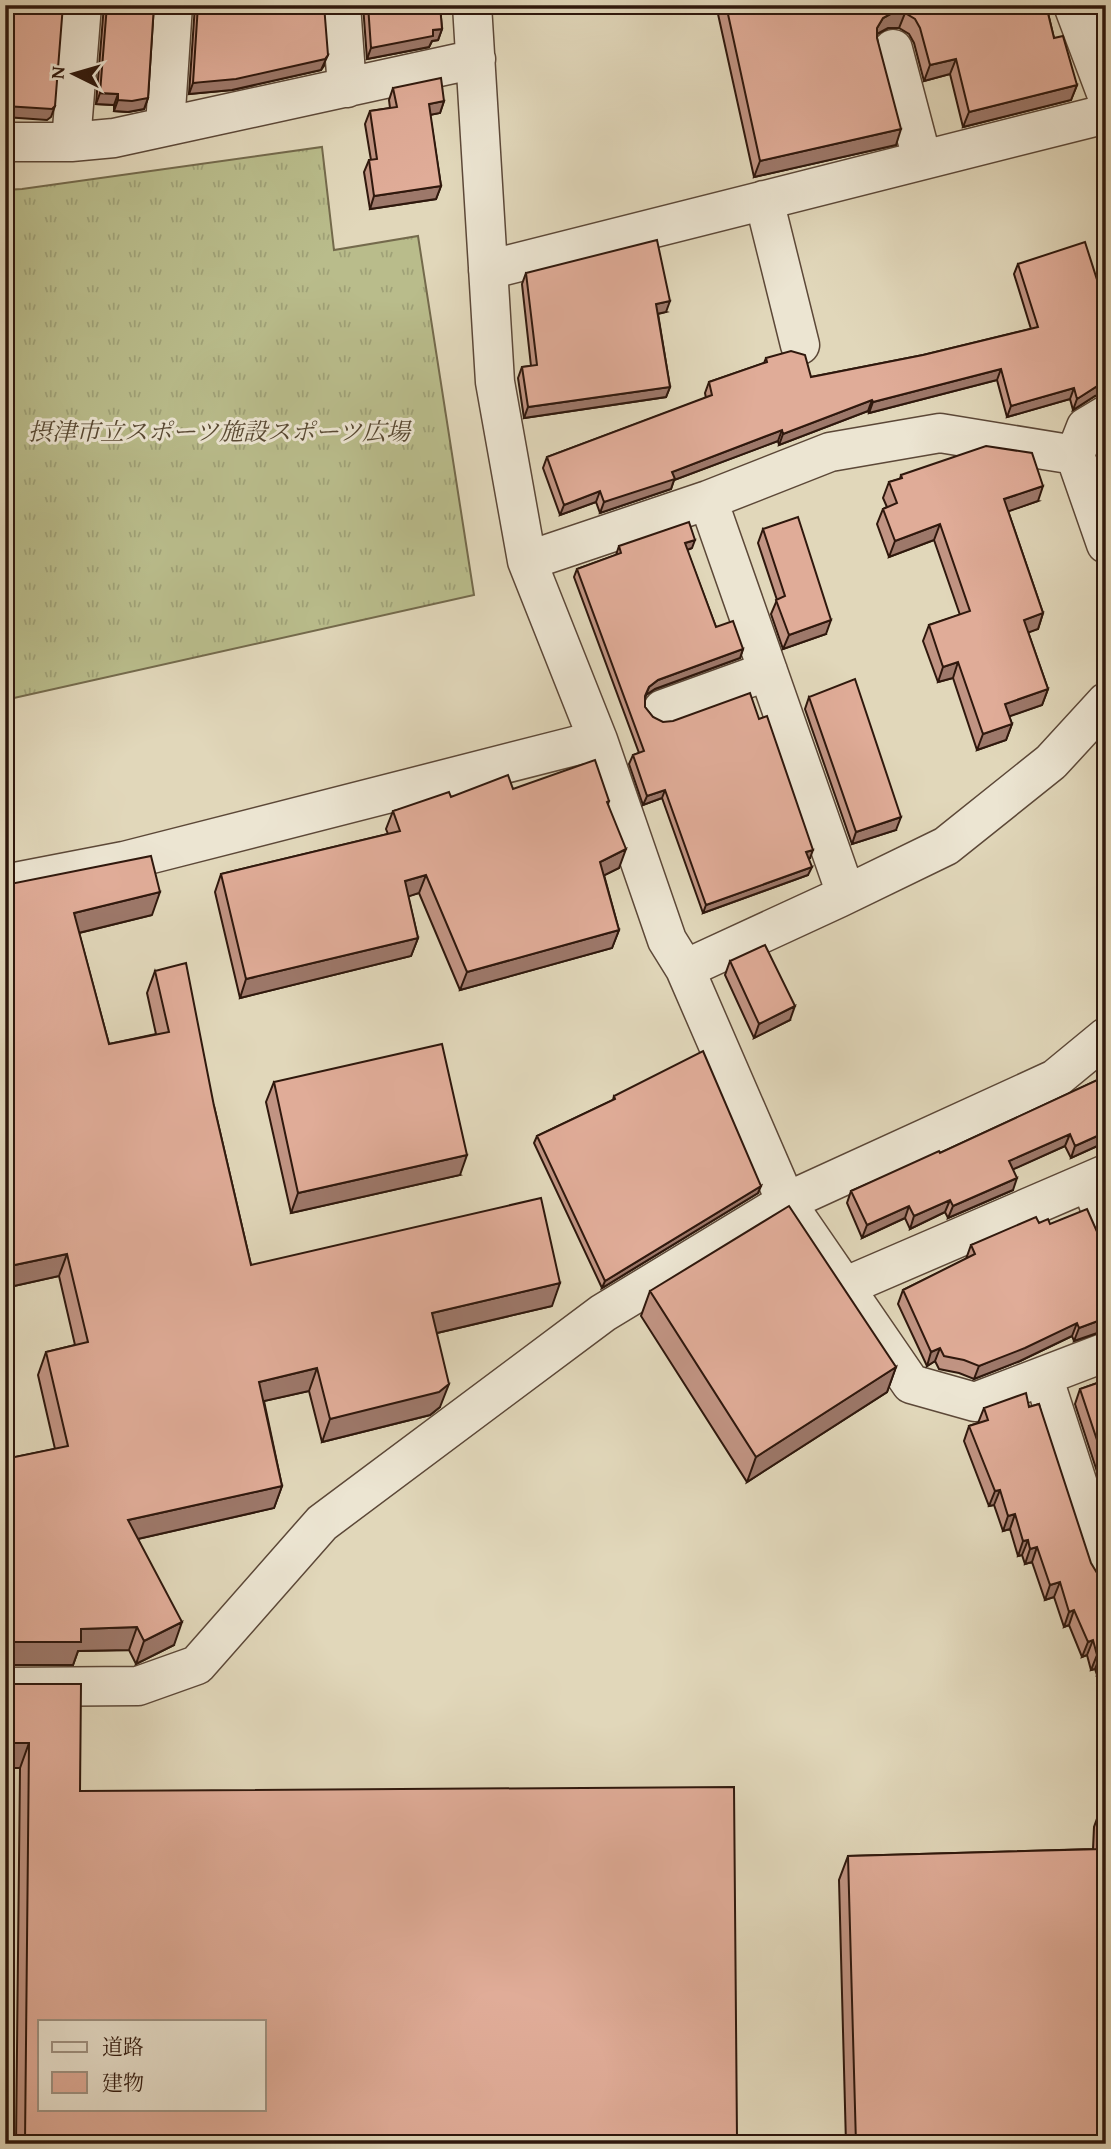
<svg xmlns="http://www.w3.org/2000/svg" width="1111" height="2149" viewBox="0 0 1111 2149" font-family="'Gentium Book Plus','Noto Serif JP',serif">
  <defs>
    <pattern id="grass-tufts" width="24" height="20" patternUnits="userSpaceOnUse" patternTransform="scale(1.75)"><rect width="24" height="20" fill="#b9bc8b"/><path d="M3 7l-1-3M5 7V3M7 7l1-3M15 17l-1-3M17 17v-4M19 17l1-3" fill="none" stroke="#9fa177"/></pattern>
  </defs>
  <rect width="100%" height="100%" fill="#e1d7ba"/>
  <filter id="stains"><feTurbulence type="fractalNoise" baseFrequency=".00286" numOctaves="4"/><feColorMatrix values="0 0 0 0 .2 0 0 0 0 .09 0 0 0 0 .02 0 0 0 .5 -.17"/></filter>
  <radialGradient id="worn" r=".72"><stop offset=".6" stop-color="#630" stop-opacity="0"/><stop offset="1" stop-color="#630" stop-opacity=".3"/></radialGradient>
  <path fill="url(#grass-tufts)" stroke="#746a4c" stroke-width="2" d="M322,147L334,250L418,236L474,595L5,700V190L22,189Z"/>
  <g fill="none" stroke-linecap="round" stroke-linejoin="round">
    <g stroke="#5c4838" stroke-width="41">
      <path id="minor" d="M341,5L347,88
        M472,5L495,382L527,561L598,740L667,940L685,969L786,1202L911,1384L975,1402L1106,1352
        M1073,5L1106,93
        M893,49L922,159
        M165,126L173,5
        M5,142H71L114,138L476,59
        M71,142L82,5
        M764,200L800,345
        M488,270L1106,114
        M1106,415L1086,427L1075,455L1106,544
        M708,500L846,894
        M527,561L708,500L830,452L940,433L1075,455
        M663,709L768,671
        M5,884L124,861L598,740
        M685,969L839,898L946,846L1051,762L1106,702
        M1091,1183L1106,1225
        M844,1287L1106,1174
        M1043,1376L1106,1571
        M5,1687L138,1686L197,1665L322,1523L603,1313L786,1202L1055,1079L1106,1037"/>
    </g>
    <use href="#minor" stroke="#ece5d2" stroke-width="38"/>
  </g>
  <path fill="#c19483" stroke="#2f180d" stroke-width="2" d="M104,5H154L148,98L144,109L128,112L114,111V105L96,104Z
    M195,5H324V66L321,70L232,90L189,94Z
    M363,5H440L442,29L438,40L432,41L429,47L367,59Z
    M716,5H1046L1054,38L1077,85L1071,100L963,127L950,74L924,81L914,43L909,34L899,28H888L877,34V38L896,145L754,177Z
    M393,88L444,101L440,113L430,115L441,186L436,199L370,209L364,172L369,160H371L365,124L370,111L390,108L389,100Z
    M1018,264L1106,308V393L1095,396L1073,410L1070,399L1007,417L997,380L869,413L868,411L779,445L778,441L674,480L671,489L600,513L596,502L560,515L543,468L547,457L706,398L705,393L709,382L764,363L766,358L811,377L923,355L1031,329L1014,274Z
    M526,273L666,312L658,314L670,387L666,397L524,418L518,378L522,367L531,366L522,284Z
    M1106,436V477L1101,463L1104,456L1100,451Z
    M901,475L1038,501L1008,511L1043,613L1038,629L1028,632L1048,689L1042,705L1009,716L1012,724L1006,740L977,750L953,678L938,682L923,641L929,625L960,615L934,540L889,557L877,524L883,509L887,507L883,498L889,482L900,479Z
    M763,529L826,634L783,649L771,614L777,600L758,543Z
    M619,546L692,548L687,550L716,627L743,649L740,658L655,689L646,695L645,698V707L653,717L810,858L809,859L808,875L703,913L662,798L643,805L629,764L633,755L639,753L574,577L577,569L616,555Z
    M809,697L896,830L852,844L805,709Z
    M513,789L609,801L608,804L619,868L604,875L619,930L612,948L460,990L419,893L408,896L418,938L411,956L240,998L215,892L221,874L388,834L386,829L393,811L451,797Z
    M5,885L152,915L79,933L109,1044L156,1034L147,993L155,971L214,1106L251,1265L552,1306L437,1333L440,1407L430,1415L322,1442L309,1391L264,1401L282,1486L274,1508L138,1539L174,1645L136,1664L129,1650L78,1651L73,1665H5V1459L55,1449L38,1375L46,1352L75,1345L59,1276L5,1288Z
    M730,961L790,1020L754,1038L725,975Z
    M1106,1069V1142L1071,1158L1065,1146L1013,1169V1190L948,1218L945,1212L910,1229L905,1218L862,1238L847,1203L851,1191L940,1153L1100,1079L1103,1070Z
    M274,1082L460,1175L291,1213L266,1102Z
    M614,1096L758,1193L602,1288L534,1143L537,1136L613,1100Z
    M1039,1223L1106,1330L1074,1341L1072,1336L1020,1361L974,1379L959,1373L939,1369L935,1361L927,1366L898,1304L903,1290L966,1259L971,1245Z
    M650,1291L896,1367L887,1392L747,1482L641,1316Z
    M1106,1380V1499L1075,1404L1080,1389Z
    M1039,1404L1106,1672L1097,1675L1095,1669L1091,1670L1087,1655L1082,1657L1069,1625L1064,1627L1054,1597L1045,1600L1032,1562L1025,1564L1022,1555L1018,1556L1010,1529L1003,1531L994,1505L989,1506L964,1441L969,1426L978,1423L984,1408L1029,1407Z
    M5,1682L80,1791L735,2144H16L20,1768Z
    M1103,1802L1106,2144H846L839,1880L848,1856L1093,1849L1094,1827Z"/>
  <path fill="#9d786a" stroke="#2f180d" stroke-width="2" d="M894,12L905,13L899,28H888L877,34V28L883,18Z
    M442,29L438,40L432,41L429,47L367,59L371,48L433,30Z
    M328,55L321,70L232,90L189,94L193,83Z
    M956,59L950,74L924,81L930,65Z
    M1077,85L1071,100L963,127L969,112Z
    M100,93L118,94L114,105L96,104Z
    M148,98L144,109L128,112L114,111L118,100Z
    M444,101L440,113L424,116L429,104Z
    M5,106H55L51,117L47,120L5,117Z
    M901,129L896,145L754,177L760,161Z
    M441,186L436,199L370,209L374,196Z
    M670,301L666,312L652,315L656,304Z
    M1001,369L997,380L869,413L873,402Z
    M1106,383L1105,393L1095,396L1073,410L1077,399L1099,385Z
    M670,387L666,397L524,418L528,407Z
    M1074,388L1070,399L1007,417L1011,406Z
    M872,400L868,411L779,445L783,434Z
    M782,430L778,441L674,480L671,489L600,513L604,502L672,472Z
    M1043,486L1038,501L998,515L1004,499Z
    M600,491L596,502L560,515L564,505Z
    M940,524L934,540L889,557L895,541Z
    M695,540L692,548L682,552L685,543Z
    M1043,613L1038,629L1019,636L1024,620Z
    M831,620L826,634L783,649L789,635Z
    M743,649L740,658L655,689L646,695L642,705L649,687L658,680Z
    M958,662L953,678L938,682L943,667Z
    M1048,689L1042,705L999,720L1005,704Z
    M1012,724L1006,740L977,750L983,734Z
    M665,790L662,798L643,805L647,796Z
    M901,817L896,830L852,844L856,832Z
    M626,849L619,868L593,881L600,862Z
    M813,850L810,858L803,861L806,852Z
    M812,867L808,875L703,913L706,905Z
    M426,875L419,893L398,900L405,881Z
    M160,892L152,915L66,936L74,913Z
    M619,930L612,948L460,990L467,972Z
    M418,938L411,956L240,998L246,979Z
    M795,1006L790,1020L754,1038L759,1024Z
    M1106,1132V1142L1071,1158L1075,1146Z
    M1070,1134L1065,1146L1005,1173L1009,1161Z
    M467,1155L460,1175L291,1213L298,1193Z
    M1017,1178L1013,1190L948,1218L953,1206Z
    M761,1186L758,1193L602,1288L605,1281Z
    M950,1200L945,1212L910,1229L914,1216Z
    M909,1206L905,1218L862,1238L867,1225Z
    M67,1254L59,1276L5,1288V1267Z
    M560,1283L552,1306L424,1336L432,1313Z
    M1106,1318V1330L1074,1341L1079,1328Z
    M1077,1323L1072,1336L1020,1361L974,1379L979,1366Z
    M940,1348L935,1361L927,1366L931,1352Z
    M896,1367L887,1392L747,1482L756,1457Z
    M317,1368L309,1391L251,1404L259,1382Z
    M449,1384L440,1407L430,1415L322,1442L330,1419Z
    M282,1486L274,1508L120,1543L128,1520Z
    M1000,1490L994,1505L989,1506L995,1491Z
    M1015,1514L1010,1529L1003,1531L1008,1516Z
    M1028,1540L1022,1555L1018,1556L1023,1541Z
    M1037,1547L1032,1562L1025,1564L1030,1549Z
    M1060,1582L1054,1597L1045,1600L1050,1585Z
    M1074,1610L1069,1625L1064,1627L1069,1612Z
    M182,1622L174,1645L136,1664L144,1641Z
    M137,1627L129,1650L78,1651L73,1665H5V1644L81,1629Z
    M1093,1640L1087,1655L1082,1657L1088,1642Z
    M1101,1654L1095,1669L1091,1670L1097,1655Z
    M1106,1659V1672L1097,1675L1103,1660Z
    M5,1743H29L20,1768H5Z
    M737,2139L735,2144H24L25,2143Z"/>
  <path fill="#e0ac98" stroke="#2f180d" stroke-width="2" fill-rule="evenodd" d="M5,5H63L55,106L52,109L5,106Z
    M107,5H154L148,98L132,101L118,100V94L100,93Z
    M198,5H324L328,55L325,59L236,79L193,83Z
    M368,5H440L442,29L433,30V36L371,48Z
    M726,5H1046L1054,38L1063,36L1077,85L969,112L956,59L930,65L920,28L915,19L905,13L894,12L883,18L877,28V38L901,129L760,161Z
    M441,78L444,101L429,104L441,186L374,196L369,160L377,159L370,111L397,107L393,88Z
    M657,240L670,301L656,304L670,387L528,407L522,367L537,365L526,273Z
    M1085,242L1106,308V383L1099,385L1077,399L1074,388L1011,406L1001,369L873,402L872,400L783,434L782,430L672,472L675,479L604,502L600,491L564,505L547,457L712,395L709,382L767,362L766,358L791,351L805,355L811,377L923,355L1038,327L1018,264Z
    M986,446L1032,453L1043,486L1004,499L1043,613L1024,620L1048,689L1005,704L1012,724L983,734L958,662L943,667L929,625L970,611L940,524L895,541L883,509L897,503L889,482L902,478L901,475Z
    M798,517L831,620L789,635L776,600L785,596L763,529Z
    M689,522L695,540L685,543L716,627L733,621L743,649L658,680L649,687L645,696V707L653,717L663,722L673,721L750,693L759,719L767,716L813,850L806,852L812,867L706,905L665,790L647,796L633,755L644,751L577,569L621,553L619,546Z
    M855,679L901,817L856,832L809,697Z
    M595,760L609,801L607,802L626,849L600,862L619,930L467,972L426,875L405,881L418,938L246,979L221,874L400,831L393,811L449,792L451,797L508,775L513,789Z
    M151,856L160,892L74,913L109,1044L169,1032L155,971L186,963L214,1106L251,1265L541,1198L560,1283L432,1313L449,1384L439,1392L330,1419L317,1368L259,1382L282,1486L128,1520L182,1622L144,1641L137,1627L81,1629V1642H13L5,1644V1459L68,1446L46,1352L88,1342L67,1254L5,1267V885Z
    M765,945L795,1006L759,1024L730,961Z
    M442,1044L467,1155L298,1193L274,1082Z
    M703,1051L761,1186L605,1281L537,1136L615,1099L614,1096Z
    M1106,1069V1132L1075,1146L1070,1134L1009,1161L1017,1178L953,1206L950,1200L914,1216L909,1206L867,1225L851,1191L939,1151L940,1153L1106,1076L1103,1070Z
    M789,1206L896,1367L756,1457L650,1291Z
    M1087,1209L1106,1252V1263L1104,1264L1106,1267V1318L1079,1328L1077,1323L1025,1348L979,1366L964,1360L944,1356L940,1348L931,1352L903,1290L975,1254L971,1245L1036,1217L1039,1223L1048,1219L1050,1224Z
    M1106,1380V1467L1080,1389Z
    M1026,1393L1029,1407L1039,1404L1091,1563L1097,1573L1106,1577V1659L1103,1660L1101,1654L1097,1655L1093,1640L1088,1642L1074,1610L1069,1612L1060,1582L1050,1585L1037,1547L1030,1549L1028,1540L1023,1541L1015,1514L1008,1516L1000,1490L995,1491L969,1426L988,1420L984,1408Z
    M5,1682L14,1684H81L80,1791L734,1787L737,2139L25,2143L29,1743H5ZM40,2021H264V2109H40Z
    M1103,1802H1106V2144H856L848,1856L1102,1849Z"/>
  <g text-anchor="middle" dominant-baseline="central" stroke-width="6" stroke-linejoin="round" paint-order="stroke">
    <g font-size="24" font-style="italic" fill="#584933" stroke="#ece5d2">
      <text x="219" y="431">摂津市立スポーツ施設スポーツ広場</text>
    </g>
  </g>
  <rect width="1111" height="2149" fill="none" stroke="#e1d7ba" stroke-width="28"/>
  <rect x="7" y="7" width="1097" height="2135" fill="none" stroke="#2f180d" stroke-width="3.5"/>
  <rect x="14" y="14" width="1083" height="2121" fill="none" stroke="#2f180d" stroke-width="2"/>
  <rect x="38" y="2020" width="228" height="91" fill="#ece5d2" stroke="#a09383" stroke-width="2"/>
  <rect x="52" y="2042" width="35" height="10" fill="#ece5d2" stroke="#a09383" stroke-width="2"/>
  <text x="102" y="2054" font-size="21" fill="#2f180d">道路</text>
  <rect x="52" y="2072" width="35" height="21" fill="#e0ac98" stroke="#a09383" stroke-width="2"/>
  <text x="102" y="2090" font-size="21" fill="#2f180d">建物</text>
  <g transform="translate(74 74) rotate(275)" stroke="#ece5d2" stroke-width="5" paint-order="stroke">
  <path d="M0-5L12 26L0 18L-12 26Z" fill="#2f180d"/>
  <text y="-10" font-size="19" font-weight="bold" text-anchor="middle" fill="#2f180d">N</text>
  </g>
  <rect width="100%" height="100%" filter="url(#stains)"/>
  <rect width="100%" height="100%" fill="url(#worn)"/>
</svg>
